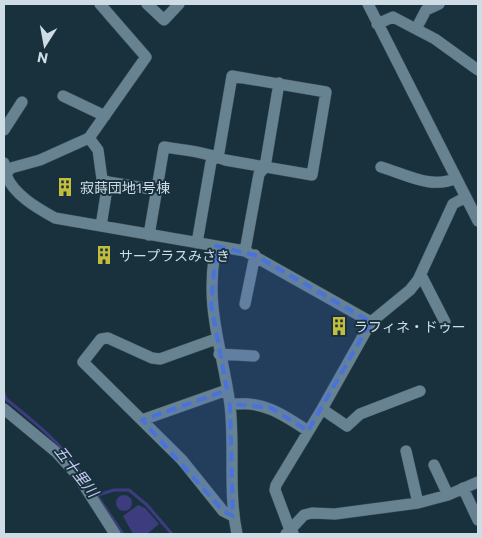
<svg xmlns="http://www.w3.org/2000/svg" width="482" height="538" viewBox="0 0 482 538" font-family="Commissioner,'Noto Sans JP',sans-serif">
  <rect width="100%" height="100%" fill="#18313d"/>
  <path fill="#3d3c7e" d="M116 503a8 8 0 1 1 16 0a8 8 0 1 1-16 0Z
    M138,505L145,508L159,524L147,534H133L123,516Z"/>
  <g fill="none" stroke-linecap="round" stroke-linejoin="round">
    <path stroke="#3d3c7e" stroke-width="3" d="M4,393L6,399C33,421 59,441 79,470
      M86,479L123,534
      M98,495L114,490H129L147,505L172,534"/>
    <g stroke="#3a4f59" stroke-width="12">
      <path id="minor" d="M147,4L164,20L179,4
        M368,4L478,221
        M377,24L393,17L435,39L478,70
        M416,29L426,10L439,4
        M63,96L105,116
        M4,130L22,102
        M89,138L98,150L102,179L108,182L101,226
        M4,163C5,167 5,171 6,175C14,195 37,208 55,218L245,251L371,322
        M381,167C405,174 432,190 456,178
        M4,176L11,168L40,160L89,138L146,57L100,4
        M108,182L157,190
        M149,235L164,147C185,150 205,152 225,160L312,175L326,92L232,76L219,152L211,162L197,243
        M216,246C204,308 222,346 230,405C235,448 228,491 237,534
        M245,251L259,174L265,167L279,83
        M421,275L445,322
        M245,304L255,255
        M216,339L160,359L152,358L108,338L101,339L83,362L182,460L223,511L233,516
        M219,354L254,356
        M230,405C261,399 284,415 308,431
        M4,409L56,452L78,476L115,534
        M322,409L347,426L360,414L420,391
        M142,420L227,390
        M406,451L418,503
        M434,465L448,495
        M463,488L478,520
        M293,533L290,530L304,515L312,513L335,514L418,503L448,495L478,482
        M286,534L290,530L275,490L276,485L322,409L371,322L410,290L418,280L453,204L466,197"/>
    </g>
    <use href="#minor" stroke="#678391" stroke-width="11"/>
  </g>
  <path fill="#4972db" fill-opacity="0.2" stroke="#4972db" stroke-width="4" stroke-dasharray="10 6" stroke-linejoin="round" d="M216,246L255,255L371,322L308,431L271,408L230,404L233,516L223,511L142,420L227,390L211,305Z"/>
  <defs>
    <g id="building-bare" transform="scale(1.5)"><path d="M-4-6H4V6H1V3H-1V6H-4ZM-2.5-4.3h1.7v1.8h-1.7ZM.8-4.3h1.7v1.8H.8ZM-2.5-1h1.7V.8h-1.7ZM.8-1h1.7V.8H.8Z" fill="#c3bd3e" stroke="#18313d" stroke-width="2.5" paint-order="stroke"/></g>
  </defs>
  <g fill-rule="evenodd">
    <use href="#building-bare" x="65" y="187"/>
    <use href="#building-bare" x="104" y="255"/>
    <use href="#building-bare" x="339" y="326"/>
  </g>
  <g text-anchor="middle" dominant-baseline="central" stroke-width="4" stroke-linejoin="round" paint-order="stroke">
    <g font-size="14" fill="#cedde5" stroke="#18313d" text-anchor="start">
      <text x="80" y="187">寂蒔団地1号棟</text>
      <text x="119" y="255">サープラスみさき</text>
      <text x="354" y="326">ラフィネ・ドゥー</text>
    </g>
    <g font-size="15" font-style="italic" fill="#cacef6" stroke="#18313d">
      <text transform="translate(77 471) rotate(52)">五十里川</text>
    </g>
  </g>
  <rect width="482" height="538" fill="none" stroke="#cedde5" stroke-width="10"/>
  <g transform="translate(45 45) rotate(191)" stroke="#18313d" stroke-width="4" paint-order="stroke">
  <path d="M0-4L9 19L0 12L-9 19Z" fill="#cedde5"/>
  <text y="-8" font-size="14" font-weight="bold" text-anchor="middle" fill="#cedde5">N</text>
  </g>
</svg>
